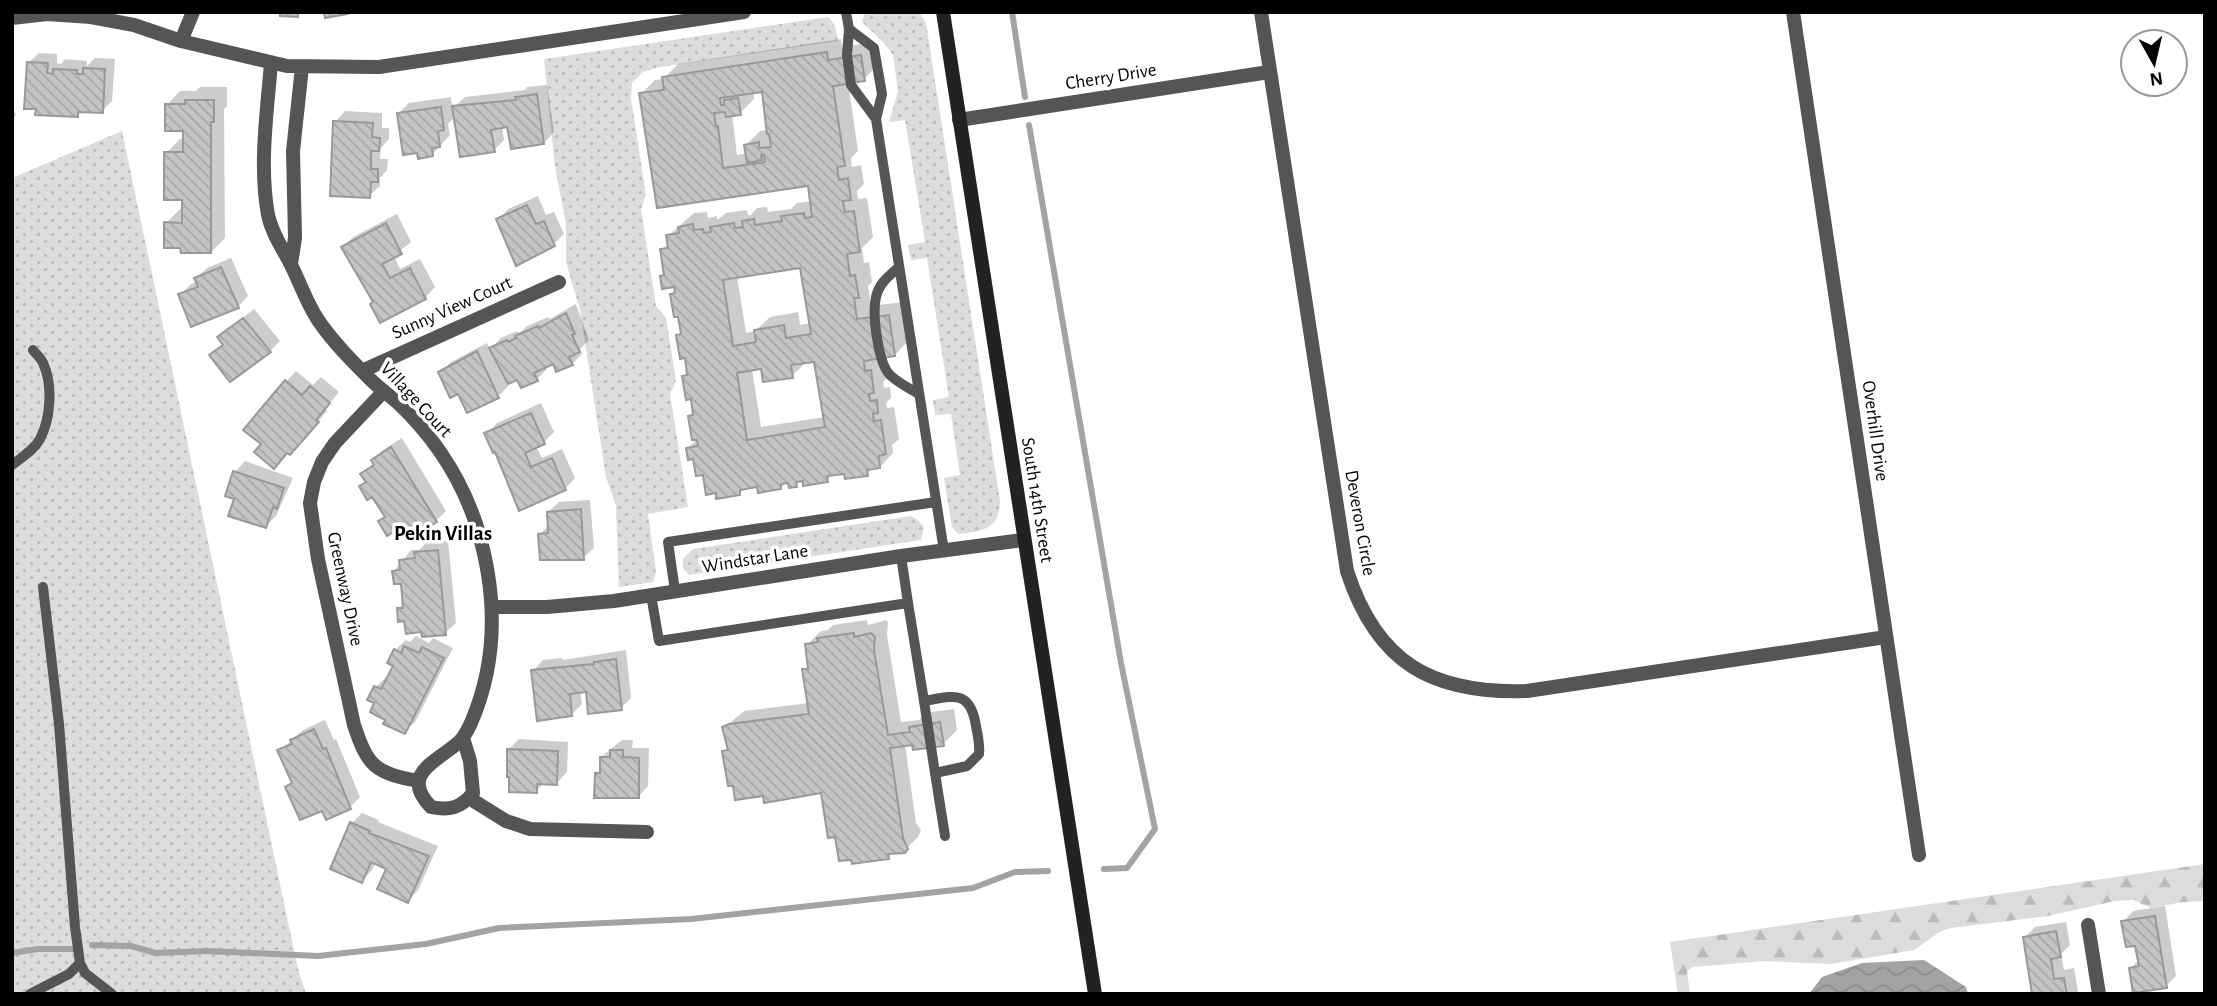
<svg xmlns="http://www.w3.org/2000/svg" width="2217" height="1006" viewBox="0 0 2217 1006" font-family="'Alegreya Sans',sans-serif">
  <defs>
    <pattern id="grass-dots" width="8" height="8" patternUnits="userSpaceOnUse" patternTransform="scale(1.75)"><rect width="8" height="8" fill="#dcdcdc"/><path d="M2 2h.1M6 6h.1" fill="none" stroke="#bbb" stroke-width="1.8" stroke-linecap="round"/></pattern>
    <pattern id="forest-firs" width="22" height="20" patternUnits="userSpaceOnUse" patternTransform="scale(1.75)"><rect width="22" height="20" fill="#dcdcdc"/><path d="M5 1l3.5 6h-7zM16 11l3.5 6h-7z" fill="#bbb"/></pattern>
    <pattern id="water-waves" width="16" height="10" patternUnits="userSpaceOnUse" patternTransform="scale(1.75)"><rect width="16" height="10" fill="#a3a3a3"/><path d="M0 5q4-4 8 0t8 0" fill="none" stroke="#8b8b8b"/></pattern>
    <pattern id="building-back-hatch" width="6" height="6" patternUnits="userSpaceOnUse" patternTransform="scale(1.75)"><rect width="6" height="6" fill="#c4c4c4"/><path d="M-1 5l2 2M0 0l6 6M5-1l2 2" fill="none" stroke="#a7a7a7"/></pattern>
  </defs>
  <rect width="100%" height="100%" fill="#fff"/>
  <path fill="url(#grass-dots)" d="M919,12L926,23L1000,501C999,530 983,531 958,534L952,527L944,478L960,475L951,414L935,415L933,400L949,397L927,258L911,260L908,245L925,242L905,120L889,122L898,91L893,55L885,44L862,22L865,13Z
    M828,17L835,25L838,41L660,67L643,72L632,83L631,99L646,195L641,209L656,306L666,318L676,381L670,394L688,507L648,514L656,572L653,582L619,587L616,506L606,477L580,310L566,262V223L555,167L544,59Z
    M122,131L297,965L306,994H12V178Z
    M911,516L919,521L924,528L921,540L689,575L683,568V559L693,549Z"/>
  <path fill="url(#forest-firs)" d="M2205,864V901H2203L2183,902L2151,908L2133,900L2115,901L2048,916L1951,928C1935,932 1929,941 1914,950L1831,964L1764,961L1693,967L1687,971L1690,994H1678L1670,942Z"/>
  <path fill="url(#water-waves)" d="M1924,960L1966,987L1968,994H1809L1822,977L1862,963Z"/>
  <path fill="#0003" fill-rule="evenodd" d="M841,39L842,47L874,42L878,65L864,79L848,82L858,151L851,158L852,167L861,165L864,184L857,191L858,199L867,198L873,237L862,248L864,263L869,262L872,282L868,286L871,306L903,302L908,341L895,355L884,356L887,378L883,382L884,388L890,387L891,398L886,403L887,408L894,407L899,439L892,445L893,453L880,467L873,468L867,474H833L827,480L804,477L796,485L790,481L781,487L758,485L746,487L740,493L717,491L688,448L698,438L690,417L695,412L693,397L684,376L689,372L686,355L678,335L682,331L672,294L676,290L675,285L662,277L666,272L662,250L669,243L668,236L694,213L707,212L708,218L717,216V220L726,213L747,210L748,215H751L757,208L767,207L768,212L791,209L797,203L812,201L809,184L658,206L641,94L655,80L663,79L678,64ZM764,90L768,130L760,131L746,145L747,153L737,155L732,114L740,113L754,99L753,91ZM801,266L811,323L800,325L798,312L770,317L755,331L746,333L737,276ZM816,360L825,417L761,427L752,369L762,367L792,376L807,361Z
    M39,53L57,54V63L61,64L65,59L87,61V66L95,58L115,59L112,101L102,111L83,110L77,115L28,63Z
    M547,85L554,132L544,143L509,125L502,126L504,140L494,150L456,116L448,124L450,135L432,155L398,114L409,103L451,97L452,109L465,97L525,90L527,87Z
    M200,87H227V106L224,109L225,238L211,252L166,223L180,209H184V199L166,153L180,139H184L185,129L167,105L180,91H196Z
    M12,105L16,115L12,119Z
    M345,111L382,113V128H389V139L381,148L380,159H388L387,170L380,178V186L369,196L335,122Z
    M538,196L546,215L554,212L564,234L554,244L498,220L508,209Z
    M397,214L411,242L394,256L400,269L420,259L435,287L425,298L374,302L343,247L353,237Z
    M231,258L248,296L238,307L180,295L191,284L198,282L196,278L207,268Z
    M576,304L589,340L580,349L582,354L572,364L554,362L545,366L547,369L537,379L518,378L507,383L508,386L498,397L459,392L441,373L451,362L487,343L490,349L501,338L517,331L518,333L522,331L527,326L548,317L550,319Z
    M254,309L280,341L270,351L212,355L224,343L219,337Z
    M296,371L313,385L321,377L339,392L325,409L327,411L300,443L263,444L286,382Z
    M541,403L554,432L544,442L536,446L542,458L562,449L575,478L565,489L496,450L487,434L497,423Z
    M402,438L446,511L436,521L412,530H394L380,522L386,516L373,494L361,487L367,481L363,474L374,463L373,460L383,450Z
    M245,461L293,478L276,516L266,526L236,498L227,495L235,472Z
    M590,500L594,548L583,558L540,534L549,525L548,512L559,502Z
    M448,541L456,623L445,633L423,630L406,619L399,609L404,603L402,582L394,571L411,550H419L426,543Z
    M867,620L868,625L886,620L888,622L887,635L901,722L919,720L925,713L954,709L957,730L943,744L905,745L916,823L921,830L918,837L904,851L893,852L888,857L853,858L837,835L822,791L765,794L724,752L729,747L724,728L744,711L809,703L804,670L810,664L807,645L821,631L828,630L833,625Z
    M416,636L429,643L433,638L453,648L415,722L404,732L388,719L376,702V687L386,677L389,678L395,665V650L406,640L410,642Z
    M626,650L631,698L621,708L587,690L580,691L582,704L571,715L533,671L543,660L562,658L563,660Z
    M325,720L334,740L336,739L360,797L350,807L323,809L287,787L293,781L279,751L303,730Z
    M519,739L568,742L567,772L557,783H544L536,791L509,749Z
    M622,740H633L632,748H649L648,786L638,797L596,774L601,769V757Z
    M362,813L379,820L378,822L438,846L418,890L408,901L388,868L376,862L372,870L362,881L352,823Z
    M2165,906L2176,976L2166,986L2131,968L2139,960L2137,944L2123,922L2133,911Z
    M2066,922L2070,945L2061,954L2064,970L2074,968L2078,991L2075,994H2034L2025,937L2035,927Z"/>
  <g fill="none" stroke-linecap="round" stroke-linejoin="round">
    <path stroke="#a3a3a3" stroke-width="6" d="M1012,12L1025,97
      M1029,125L1121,663L1155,829L1127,868L1104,869
      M92,945L131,946L155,953L207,951L318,956L426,944L499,928L691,919L973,888L1015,872L1048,871
      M12,953L38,949H73"/>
  </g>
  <path fill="url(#building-back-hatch)" stroke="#999" stroke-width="2" fill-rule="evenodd" d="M280,12H298V17L280,16Z
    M324,12H348V14L325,18Z
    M827,52L828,60L861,55L865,81L833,86L845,166L837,167L839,180L848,178L851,200L843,201L845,212L854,211L860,252L847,254L850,276L855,275L859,298H854L857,319L889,315L895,356L864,361L865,371L871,370L874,393L869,394L870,401L877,400L878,413L873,414L874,421L881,420L886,454L879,456L880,468L867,470L868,476L845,479L844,474L827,476L828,482L803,486V481L796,482L797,487L789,488L788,483L781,484V489L758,493L757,487L740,490V495L716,499V493L706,495L703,475L696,476L693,459L688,460L686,448L698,446L697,440H692L688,416L693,415L691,399L686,400L682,376L687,375L685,358L680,359L676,335L681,334L678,317H674L670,294L675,293L674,287L662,289L660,276L664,275L660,249L668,248L666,235L679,233L678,227L693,224L694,230L703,229L704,233L711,232L710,227L734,223L735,228L743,227L742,221L754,219L755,225L782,221L781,216L804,213L805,218L812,217L808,186L657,208L639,93L664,90L662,77ZM762,92L767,134H769L771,147L759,148V142L744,145L747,163L762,160L761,155H764L765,162L723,168L718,126H716L714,113L725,112L726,117L741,115L738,98L724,100V105H721L720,98ZM800,268L811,334L786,338L784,325L754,330L756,342L733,346L723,280ZM814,362L825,427L747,440L737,373L761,369L763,382L793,378L791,365Z
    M27,62L48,63L47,73L53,74V69L77,70V74H83V68L105,69L103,113L78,112V117L35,115L36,109H24Z
    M537,94L544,144L511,149L507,127L491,130L495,152L460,157L452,106L516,100L515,97Z
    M185,100H214V122H211V253H181L180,248H164V222L182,223V200H164V152H183V131H165V104H185Z
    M441,107L444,130L438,131L440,147L432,148L433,156L418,159L417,153L403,155L397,113Z
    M333,121L373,123L372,137L380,138L379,151H371V169H378V182H371L370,198L330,196Z
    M527,205L536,224L544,221L555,246L516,266L496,219Z
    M386,223L402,254L382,264L390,278L410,268L426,299L380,323L370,304L373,302L341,247Z
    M221,267L239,308L191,327L178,294L198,287L194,278Z
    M566,313L575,334L572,335L580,352L569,357L573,365L556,372L553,364L534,373L538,381L521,388L517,380L508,384L489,348L507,340L508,342L516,338L515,336L538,326L539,328Z
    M243,318L271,352L230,382L209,355L223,345L217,337Z
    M477,351L499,398L467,413L458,394L450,398L438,372Z
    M285,380L302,395L310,386L330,403L316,420L319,422L290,455L287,453L274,469L254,452L261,444L243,430Z
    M531,413L545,444L525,453L531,467L552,458L566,490L519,511L495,452L493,453L484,433Z
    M391,447L437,522L414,536L412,532L398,540L393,532L387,536L378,521L385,517L372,497L367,500L359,486L366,482L360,474L374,465L371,460Z
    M233,471L284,488L277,509L273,507L266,528L228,516L234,499L225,496Z
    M581,509L584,560H540L538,534L548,533L547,512Z
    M438,550L446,635L422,637L421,632L406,634L404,621L398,622L397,608H403L401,584H394L392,571L400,570L399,560L415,558L414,552Z
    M854,633V637L871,633L875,637L874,650L888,735L910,732L909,727L940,722L944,746L913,750L912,745L890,748L903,838L908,849L905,853L888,854L889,859L852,864L851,860L839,861L835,837L828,838L821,793L764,803L763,796L735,800L733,786H728L722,751L728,750L722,727L729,724L809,714L802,669H808L805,644L818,642L817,638Z
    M404,646L419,653L422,647L444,658L405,734L383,724L385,720L370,712L374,703L367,700L374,686L381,689L393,666L387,663L394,649L401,653Z
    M616,659L622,710L588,714L586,692L570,694L572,716L537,721L531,670L594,664V662Z
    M314,729L323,749L326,748L351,809L326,820L322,811L300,820L285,787L292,783L277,750L292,744L290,740Z
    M507,749L558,751L557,785L537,784V793L509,792V777H507Z
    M610,750H623V757L639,758V798H594L595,773H600V757H610Z
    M350,822L370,831L369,833L429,856L408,903L377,889L386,869L371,862L362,883L330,869Z
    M2155,916L2167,988L2133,993L2129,968L2139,966L2135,946L2126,947L2121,921Z
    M2056,931L2061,957L2051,959L2054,979L2064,978L2067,994H2032L2023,937Z"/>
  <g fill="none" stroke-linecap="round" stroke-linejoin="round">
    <path stroke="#555" stroke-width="10" d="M846,12L849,29L874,48L882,94L876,119L944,551
      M849,29L847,55L851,85L876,119
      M899,267C889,276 879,283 876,297C872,314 878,365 891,376C899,383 910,389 919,394
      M12,465C22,457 34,450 40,439C51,418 53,384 43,363C41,358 36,354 33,350
      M43,587L59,724L75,927L80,963L85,973L112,994
      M675,591L668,542L936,502
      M651,595L659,641L908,603L901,556
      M908,603L924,701C954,696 970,689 976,726C978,736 980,744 979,754L967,766L935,773L945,836
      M924,701L935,773
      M30,994L69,974L80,963"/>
    <path stroke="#555" stroke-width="14" d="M1261,12L1347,571C1377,664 1433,694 1527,691L1886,637
      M1793,12L1919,855
      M12,18L47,14L91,17L134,25L181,41L287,66L379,67L744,12
      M181,41L193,12
      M271,63C267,113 259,165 268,215C272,234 282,247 290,263C300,282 306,302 318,320C333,342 352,361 370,379C379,388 389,395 398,403C434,437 462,480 477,527C497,593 499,658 471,723C468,729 465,736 460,741C439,761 398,773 431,807C449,811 461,808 473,793L470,761L463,738
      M959,120L1269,72
      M291,264L295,238L293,151L302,67
      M362,371L559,282
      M384,391L335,443L322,462L314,482L310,503L318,559L354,725C368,767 375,773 419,781
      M492,607H547L614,601L901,556L1023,540
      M469,798L506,821L530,829L647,832
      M2088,925L2099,994"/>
    <path stroke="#222" stroke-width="14" d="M943,12L1095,994"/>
  </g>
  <g text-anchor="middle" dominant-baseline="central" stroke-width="7" stroke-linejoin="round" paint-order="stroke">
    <g font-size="19" fill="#000" stroke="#fff">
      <text transform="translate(1111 77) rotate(-9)">Cherry Drive</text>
      <text transform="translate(452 308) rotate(-24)">Sunny View Court</text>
      <text transform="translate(416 400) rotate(47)">Village Court</text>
      <text transform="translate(1875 431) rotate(82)">Overhill Drive</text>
      <text transform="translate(1037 500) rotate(81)">South 14th Street</text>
      <text transform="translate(1360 523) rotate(80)">Deveron Circle</text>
      <text transform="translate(755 559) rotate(-9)">Windstar Lane</text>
      <text transform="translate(345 589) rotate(78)">Greenway Drive</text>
    </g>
    <g font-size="21" font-weight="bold" fill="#000" stroke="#fff">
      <text x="443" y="533">Pekin Villas</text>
    </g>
  </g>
  <rect width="2217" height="1006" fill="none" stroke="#000000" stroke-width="28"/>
  <g transform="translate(2154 63) rotate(172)"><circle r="33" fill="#ffffff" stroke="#999999" stroke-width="2"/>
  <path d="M0-5L12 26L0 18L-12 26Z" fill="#000000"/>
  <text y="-10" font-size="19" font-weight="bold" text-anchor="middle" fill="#000000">N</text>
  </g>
</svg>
